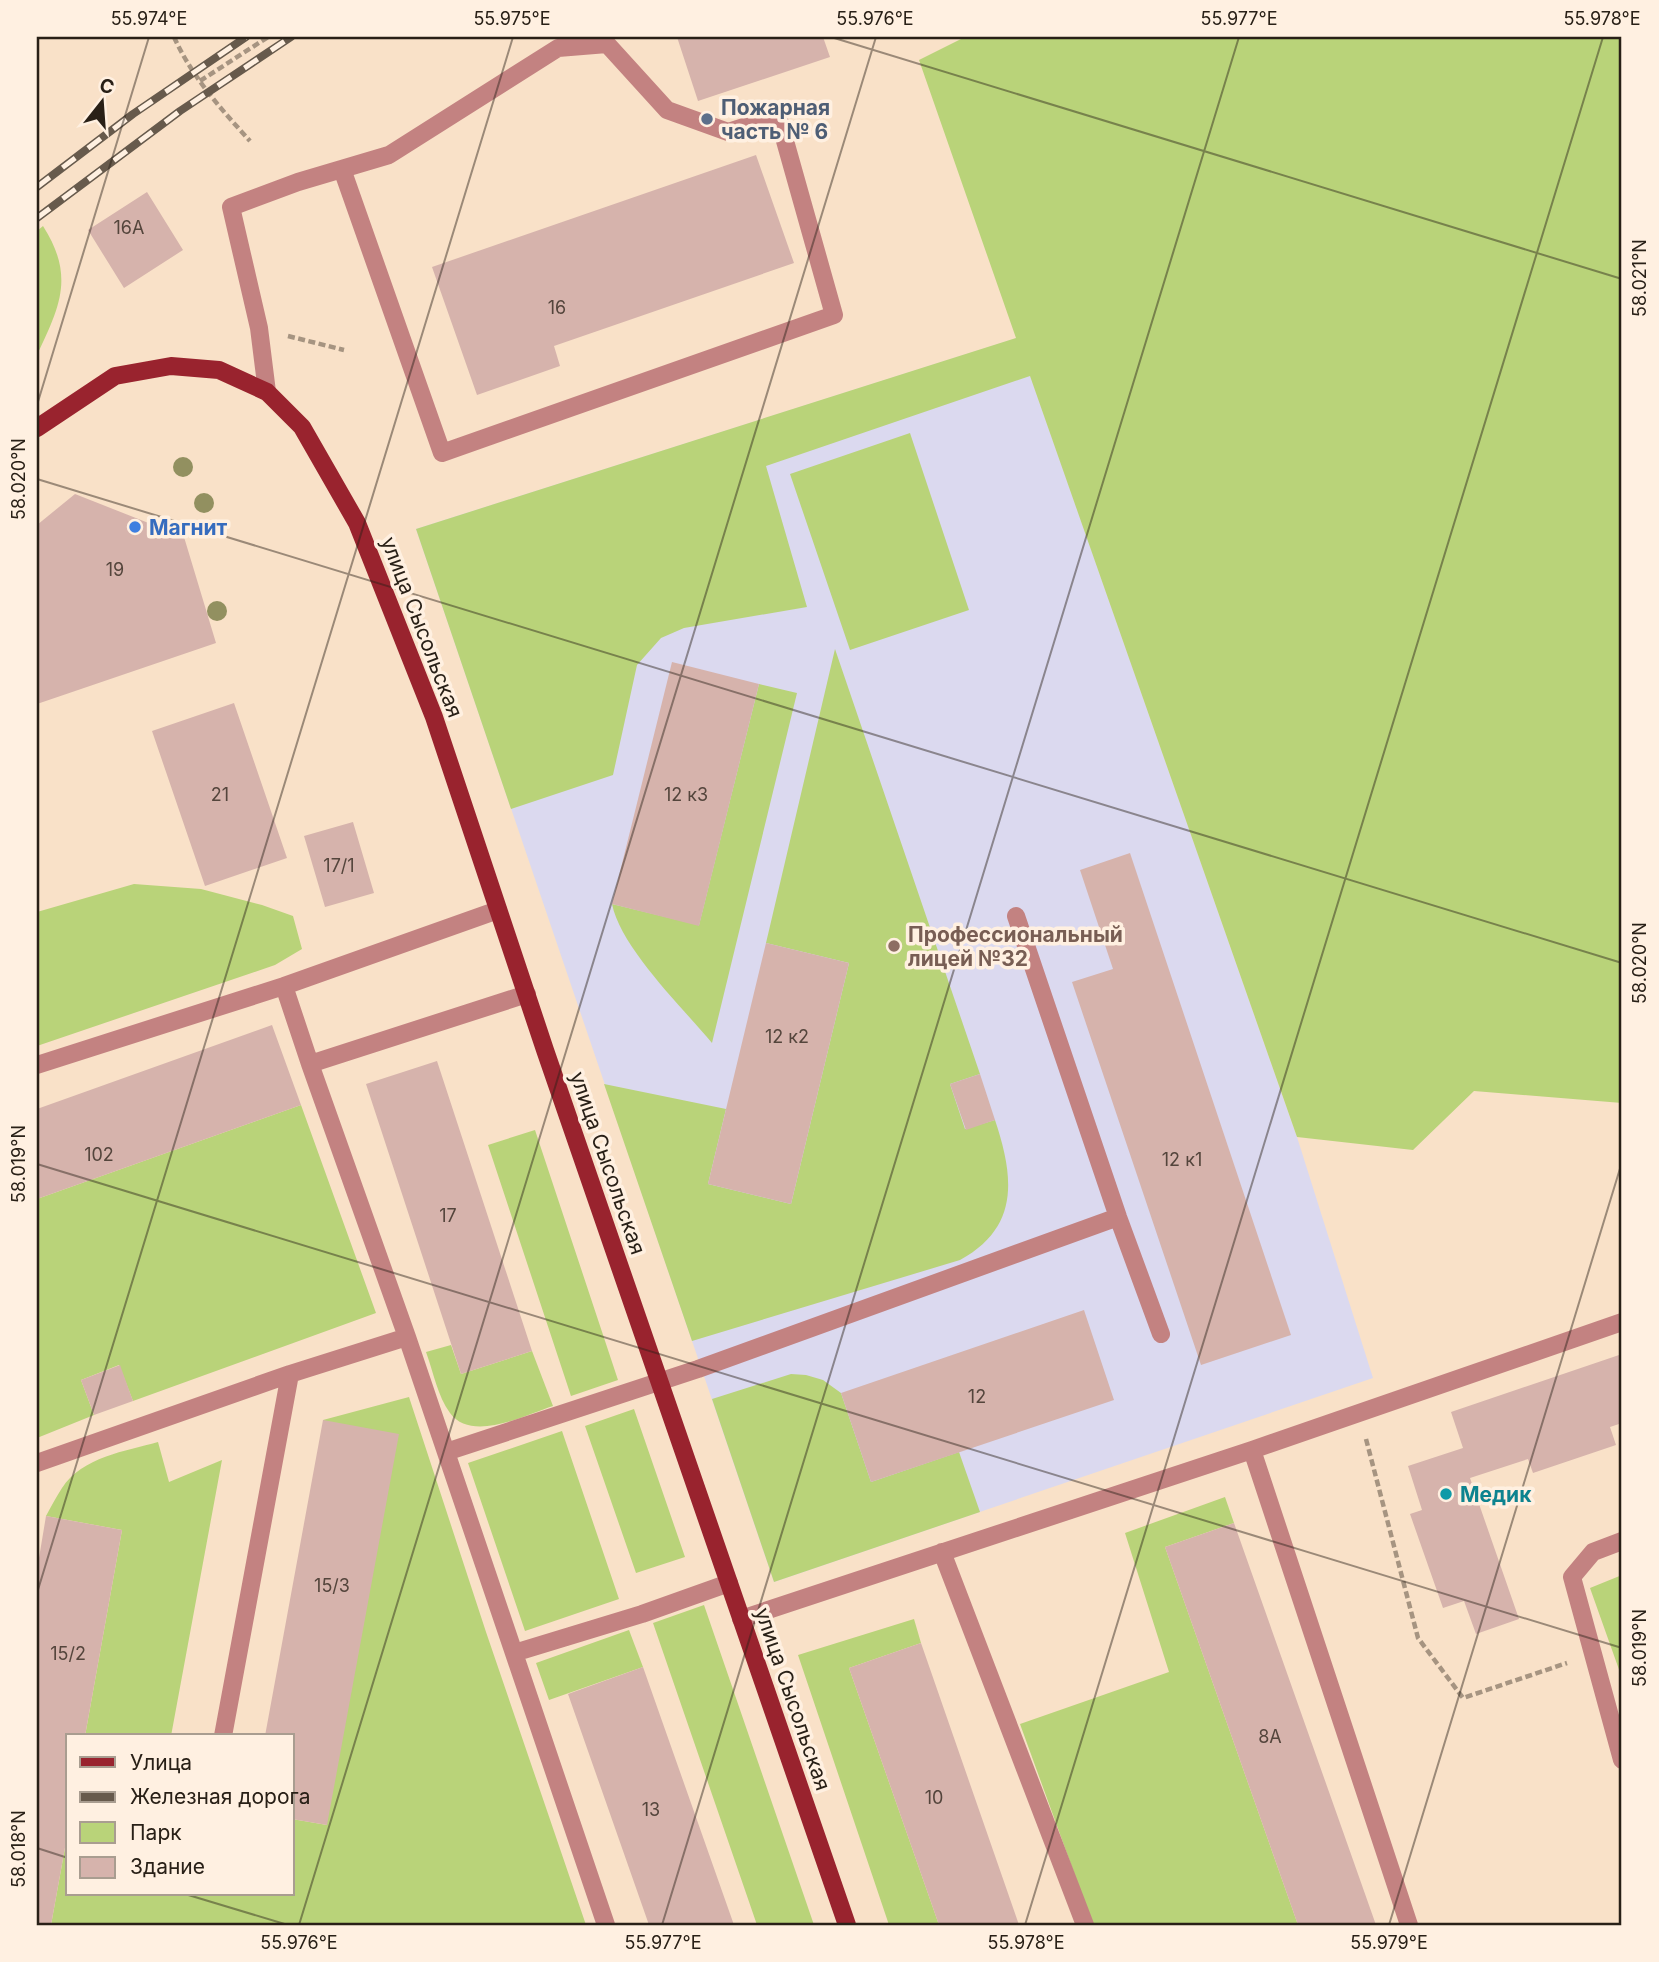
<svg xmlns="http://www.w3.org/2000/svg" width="1659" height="1962" viewBox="0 0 1659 1962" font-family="Inter,sans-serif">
  <rect width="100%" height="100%" fill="#f9e1c8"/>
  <path fill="#dbd9ef" d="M1017,338L1297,1137L1373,1378L774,1582L416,529Z"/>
  <path fill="#b9d379" d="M965,37H1622V1103L1474,1091L1413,1150L1297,1137L1030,376L766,466L807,607L684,628L661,638L637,665L613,775L511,809L416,529L1016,338L919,60Z
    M43,226C75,276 60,306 37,355V231Z
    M910,433L969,610L850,650L790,474Z
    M835,649L980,1074L950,1084L965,1129L995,1120C1014,1177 1020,1227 960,1260L692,1341L604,1084L726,1109L708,1184L791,1204L849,963L766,943Z
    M759,684L797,693L712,1043C682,1007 621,948 612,904L699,925Z
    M134,884L201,889L262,905L293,916L302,949L275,965L37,1046V912Z
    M301,1105L376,1313L133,1401L119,1365L81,1380L94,1415L37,1438V1199Z
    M535,1130L618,1380L571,1396L488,1145Z
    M451,1345L461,1374L532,1351L553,1406C525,1415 472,1443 450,1413C438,1397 433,1371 426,1352Z
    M791,1374L806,1375L823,1380L841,1393L871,1482L959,1452L980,1512L774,1582L712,1399Z
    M409,1397L486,1632L586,1925H51L68,1831V1894H292V1819L327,1825L323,1420Z
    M634,1409L685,1557L636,1573L585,1426Z
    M562,1431L619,1599L525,1631L468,1463Z
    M158,1442L169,1482L222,1460L171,1736H85L122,1530L46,1516C51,1507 56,1497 62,1488C82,1457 126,1451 158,1442Z
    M1225,1497L1234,1523L1165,1547L1298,1925H1093L1020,1724L1169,1672L1125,1533Z
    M1622,1575V1678L1590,1588Z
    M704,1605L814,1925H757L653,1623Z
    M914,1619L921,1643L849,1668L939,1925H889L798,1655Z
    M629,1630L643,1667L549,1700L536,1663Z"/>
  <path fill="#d6b3ac" d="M677,37H823L830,57L698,101Z
    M756,155L794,263L554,346L560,366L477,395L432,267Z
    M147,192L183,250L124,288L88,230Z
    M75,494L184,537L216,643L37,704V525Z
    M672,662L759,684L699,926L612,904Z
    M234,703L287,858L205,886L152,731Z
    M353,822L374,893L325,907L304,836Z
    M1130,853L1291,1335L1201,1365L1072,982L1113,969L1080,870Z
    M766,943L849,963L791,1204L708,1184Z
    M272,1025L301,1105L37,1199V1109Z
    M437,1061L532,1351L461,1374L366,1084Z
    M980,1074L995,1120L966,1130L950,1084Z
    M1084,1310L1114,1400L871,1482L841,1393Z
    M1622,1354V1423L1610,1427L1616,1445L1533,1473L1528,1459L1470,1478L1519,1619L1476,1634L1464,1601L1443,1608L1410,1514L1422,1510L1408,1466L1463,1448L1451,1412Z
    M120,1365L133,1401L94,1415L81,1380Z
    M323,1420L399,1434L327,1825L292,1819V1736H265Z
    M46,1516L122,1530L85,1736H68V1831L51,1925H37V1570Z
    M1234,1523L1376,1925H1298L1165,1547Z
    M921,1643L1019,1925H939L849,1668Z
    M643,1667L734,1925H649L568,1694Z"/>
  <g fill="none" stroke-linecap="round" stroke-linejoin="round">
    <path stroke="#a69481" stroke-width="4.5" stroke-dasharray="7 3.5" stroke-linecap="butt" d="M174,37C192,77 221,109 250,141
      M200,81L268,37
      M288,336L344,350
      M1366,1439L1418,1638L1463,1698L1567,1663"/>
    <path stroke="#c38281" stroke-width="18" d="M267,392L259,328L231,207L298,182L389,155L558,48L607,44L667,110L728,132L778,116L834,315L442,453L342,169
      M1016,916L1118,1217L1161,1334
      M284,986L310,1064
      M527,994L310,1064L407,1337L606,1925
      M37,1065L284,986L498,910
      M1252,1450L1409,1925
      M446,1452L698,1369L1118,1217
      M37,1463L290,1374L407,1337
      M1622,1541L1593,1552L1572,1577L1622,1760
      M942,1552L1085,1925
      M741,1619L1252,1450L1622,1322
      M514,1653L642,1614L729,1583
      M223,1736L290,1374"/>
    <path stroke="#99232e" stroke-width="18" d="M37,428L115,376L171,366L219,370L267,392L302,427L357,523L434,717L545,1050L847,1925"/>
    <g stroke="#675a4c" stroke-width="8">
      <path id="rail" d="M37,187L133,114L246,37
        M37,218L180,111L291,37"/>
    </g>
    <use href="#rail" stroke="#fff0e1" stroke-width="5" stroke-dasharray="16" stroke-linecap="butt"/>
  </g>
  <g fill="#929060">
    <circle cx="183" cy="467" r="10"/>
    <circle cx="204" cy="503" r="10"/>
    <circle cx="217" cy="611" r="10"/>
  </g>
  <path fill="none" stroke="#292017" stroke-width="2" stroke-opacity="0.45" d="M831,37L1622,279M37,405L149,37M37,479L1622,963M37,1164L1622,1648M37,1593L513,37M37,1848L68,1858M185,1894L288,1925M299,1925L876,37M662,1925L1239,37M1025,1925L1603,37M1389,1925L1622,1162"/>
  <circle fill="#5c6f8a" stroke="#fff0e1" stroke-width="2.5" cx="707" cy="119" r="7"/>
  <circle fill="#3f7fe0" stroke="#fff0e1" stroke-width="2.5" cx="135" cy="527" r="7"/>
  <circle fill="#8d6e63" stroke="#fff0e1" stroke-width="2.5" cx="894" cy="946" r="7"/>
  <circle fill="#0f9aa8" stroke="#fff0e1" stroke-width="2.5" cx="1446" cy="1494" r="7"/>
  <g text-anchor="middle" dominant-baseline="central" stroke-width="7" stroke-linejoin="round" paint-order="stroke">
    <g font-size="18" fill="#54453c">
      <text x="129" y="227">16А</text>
      <text x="557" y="307">16</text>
      <text x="115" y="569">19</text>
      <text x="220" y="794">21</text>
      <text x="686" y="794">12 к3</text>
      <text x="339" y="865">17/1</text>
      <text x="787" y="1036">12 к2</text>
      <text x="99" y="1154">102</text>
      <text x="1182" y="1159">12 к1</text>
      <text x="448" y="1215">17</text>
      <text x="977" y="1396">12</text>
      <text x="332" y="1585">15/3</text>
      <text x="68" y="1653">15/2</text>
      <text x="1270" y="1736">8А</text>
      <text x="934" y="1797">10</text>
      <text x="651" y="1809">13</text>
    </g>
    <g font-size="21" font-weight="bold" fill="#4e5e75" stroke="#fff0e1" text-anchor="start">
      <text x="721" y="107">Пожарная<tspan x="721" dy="24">часть № 6</tspan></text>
    </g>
    <g font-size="21" font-weight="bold" fill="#366cbe" stroke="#fff0e1" text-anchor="start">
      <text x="149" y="527">Магнит</text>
    </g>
    <g font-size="21" fill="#292017" stroke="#fff0e1">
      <text transform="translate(422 627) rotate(69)">улица Сысольская</text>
      <text transform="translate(608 1163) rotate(71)">улица Сысольская</text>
      <text transform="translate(793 1699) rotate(71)">улица Сысольская</text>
    </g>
    <g font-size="21" font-weight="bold" fill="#785e54" stroke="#fff0e1" text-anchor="start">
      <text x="908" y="934">Профессиональный<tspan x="908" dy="24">лицей №32</tspan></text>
    </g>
    <g font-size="21" font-weight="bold" fill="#0d838f" stroke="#fff0e1" text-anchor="start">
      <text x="1460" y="1494">Медик</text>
    </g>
  </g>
  <rect width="1659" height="1962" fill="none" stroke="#fff0e1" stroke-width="77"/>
  <rect x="66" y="1734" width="228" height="161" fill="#fff0e1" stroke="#a99d90" stroke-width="2"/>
  <rect x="80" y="1757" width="35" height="10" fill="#99232e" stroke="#a99d90" stroke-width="2"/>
  <text x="130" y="1770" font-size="21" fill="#292017">Улица</text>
  <rect x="80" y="1792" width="35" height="10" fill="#675a4c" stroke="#a99d90" stroke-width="2"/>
  <text x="130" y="1804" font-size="21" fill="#292017">Железная дорога</text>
  <rect x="80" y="1822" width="35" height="21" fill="#b9d379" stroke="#a99d90" stroke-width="2"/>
  <text x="130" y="1840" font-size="21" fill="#292017">Парк</text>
  <rect x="80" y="1857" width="35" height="21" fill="#d6b3ac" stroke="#a99d90" stroke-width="2"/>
  <text x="130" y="1874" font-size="21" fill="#292017">Здание</text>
  <g transform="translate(102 102) rotate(17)" stroke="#fff0e1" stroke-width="5" paint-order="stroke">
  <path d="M0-5L12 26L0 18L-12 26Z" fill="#292017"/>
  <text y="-10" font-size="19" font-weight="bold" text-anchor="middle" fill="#292017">С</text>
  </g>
  <rect x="38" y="38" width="1582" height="1886" fill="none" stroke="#292017" stroke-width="2.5"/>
  <g font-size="18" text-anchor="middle" fill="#292017">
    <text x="149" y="25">55.974°E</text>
    <text x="512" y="25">55.975°E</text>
    <text x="875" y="25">55.976°E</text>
    <text x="1239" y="25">55.977°E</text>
    <text x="1602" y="25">55.978°E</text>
    <text transform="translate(1640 278) rotate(-90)" y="6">58.021°N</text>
    <text transform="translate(19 479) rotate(-90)" y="6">58.020°N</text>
    <text transform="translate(1640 963) rotate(-90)" y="6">58.020°N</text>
    <text transform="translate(19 1164) rotate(-90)" y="6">58.019°N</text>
    <text transform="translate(1640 1648) rotate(-90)" y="6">58.019°N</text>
    <text transform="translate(19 1849) rotate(-90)" y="6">58.018°N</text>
    <text x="299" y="1949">55.976°E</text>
    <text x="663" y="1949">55.977°E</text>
    <text x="1026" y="1949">55.978°E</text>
    <text x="1389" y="1949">55.979°E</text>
  </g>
</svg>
